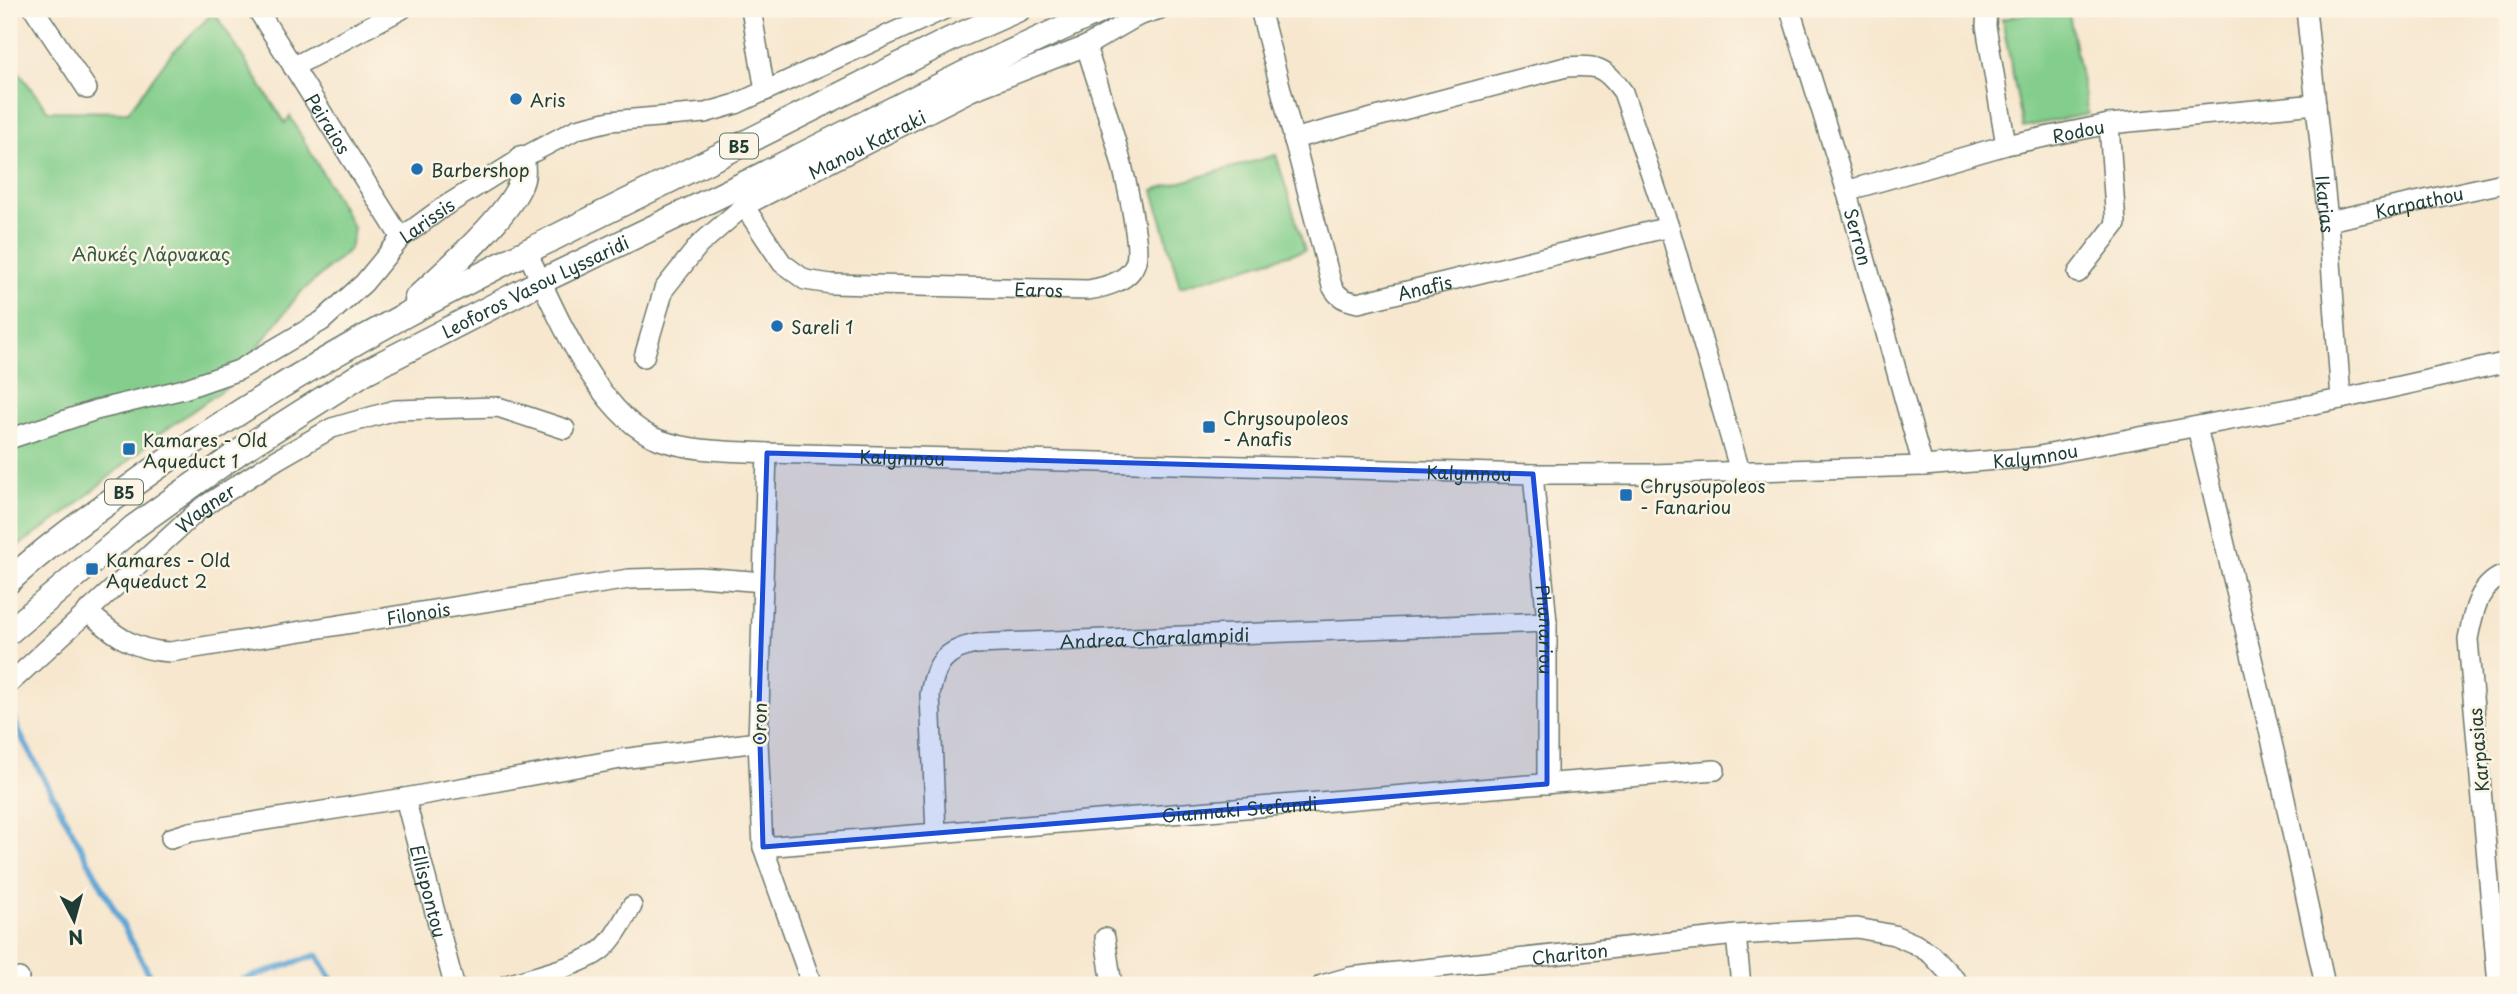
<svg xmlns="http://www.w3.org/2000/svg" width="2517" height="994" viewBox="0 0 2517 994" font-family="'Playpen Sans',sans-serif">
  <rect width="100%" height="100%" fill="#fcf5e5"/>
  <filter id="ink" filterUnits="userSpaceOnUse"><feTurbulence type="fractalNoise" baseFrequency=".0143" numOctaves="2"/><feDisplacementMap in="SourceGraphic" scale="14" xChannelSelector="R" yChannelSelector="G"/><feConvolveMatrix kernelMatrix="1 2 1 2 8 2 1 2 1" color-interpolation-filters="sRGB"/></filter>
  <filter id="wash" filterUnits="userSpaceOnUse"><feTurbulence type="fractalNoise" baseFrequency=".00686" numOctaves="4" result="noise"/><feDisplacementMap in="SourceGraphic" scale="28" xChannelSelector="R" yChannelSelector="G"/><feGaussianBlur stdDeviation="1.57" result="paint"/><feColorMatrix in="noise" values="0 0 0 0 0 0 0 0 0 0 0 0 0 0 0 0 0 1.4 0 .05"/><feComposite in="paint" operator="in"/></filter>
  <g filter="url(#wash)">
    <rect width="100%" height="100%" fill="#f7e7cf"/>
    <path fill="#83ce8c" stroke="#518660" stroke-width="2" d="M2054,9H2068L2088,114L2023,127L2002,19Z
      M214,12L285,123L290,116L354,229L350,249L299,294L228,386L160,434L66,513L9,552V59L48,111L128,112L170,55Z
      M1276,155L1305,250L1180,287L1153,190Z"/>
    <g fill="none" stroke-linecap="round" stroke-linejoin="round">
      <path stroke="#5da5d4" stroke-width="6" d="M9,706L21,736L155,985
        M227,985L317,955L335,985"/>
    </g>
  </g>
  <g filter="url(#ink)">
    <g fill="none" stroke-linecap="round" stroke-linejoin="round">
      <g stroke="#6b786a" stroke-width="22">
        <g id="minor">
          <path d="M34,9L87,89"/>
          <path id="s1" d="M257,9L401,238"/>
          <path d="M751,9L765,91"/>
          <path id="s2" d="M1260,9L1332,286C1338,298 1345,300 1358,303L1669,227"/>
          <path id="s3" d="M1790,9L1845,186L1923,466"/>
          <path d="M1987,9L1986,26L2006,145"/>
          <path id="s4" d="M2306,9L2328,221L2341,399"/>
          <path d="M293,67L402,9"/>
          <path d="M1293,139L1566,67C1597,65 1604,66 1623,92L1669,227L1740,471"/>
          <path id="s5" d="M1846,191L2006,145L2109,124L2316,104"/>
          <path id="s6" d="M744,206L782,263L805,280L831,284L1088,290C1106,287 1131,281 1136,261C1139,249 1135,234 1134,223C1125,163 1104,104 1086,46"/>
          <path id="s7" d="M2328,221L2508,182"/>
          <path id="s8" d="M526,250C554,306 597,418 660,440C694,452 732,451 767,453L1533,474H1651L1923,466L2034,457L2341,399L2508,362"/>
          <path d="M2078,273L2116,224L2109,124"/>
          <path id="s9" d="M644,357L664,289L699,245L744,206L971,91L1086,46L1138,16L1160,9"/>
          <path d="M2197,427L2279,772L2325,985"/>
          <path id="s10" d="M9,439L96,410L184,389L239,370L322,321L364,283L401,238L442,208L522,158L577,129L610,121L705,113L736,104L945,9"/>
          <path d="M767,453L758,742L763,847L812,985"/>
          <path id="s11" d="M1533,474L1547,622V784"/>
          <path id="s12" d="M87,611C113,634 134,651 170,652L629,579L700,577L764,582"/>
          <path id="s13" d="M9,684L201,508L278,459L332,428L395,410L498,407L565,429"/>
          <path id="s14" d="M405,798L454,985"/>
          <path id="s15" d="M936,833L930,695C935,664 944,650 976,644L1547,622"/>
          <path d="M171,838L190,832L405,798L621,759L758,742"/>
          <path id="s16" d="M763,847L1715,770"/>
          <path d="M1736,935L1741,985"/>
          <path d="M1105,938L1112,985"/>
          <path d="M9,985L19,978"/>
          <path d="M507,985C532,977 580,966 600,951C614,940 623,921 632,906"/>
          <path id="s17" d="M1322,985L1350,977L1736,935L1857,928L1894,935L1915,944L1931,954L1960,985"/>
          <path d="M2498,985L2468,639C2473,613 2478,582 2508,574"/>
        </g>
      </g>
      <g stroke="#6b786a" stroke-width="27">
        <g id="major">
          <path d="M417,298C445,272 506,218 520,185C524,176 523,168 522,158"/>
          <path d="M9,581C53,540 103,507 152,471C333,342 533,248 731,150C805,113 878,76 951,39L1019,9"/>
          <path id="s18" d="M9,632L134,527L242,450L365,372L542,281L752,180L963,74L1104,9"/>
        </g>
      </g>
      <use href="#minor" stroke="#fff" stroke-width="19"/>
      <use href="#major" stroke="#fff" stroke-width="24"/>
    </g>
  </g>
  <path fill="#1d4ed8" fill-opacity="0.2" stroke="#1d4ed8" stroke-width="5" stroke-linejoin="round" d="M767,453L1533,474L1547,622V784L763,847L759,708Z"/>
  <g fill="#1f6fb2" stroke="#fcf5e5" stroke-width="2.5">
    <circle cx="516" cy="99" r="7"/>
    <circle cx="417" cy="169" r="7"/>
    <circle cx="777" cy="326" r="7"/>
    <rect x="1202" y="420" width="14" height="14" rx="3.5"/>
    <rect x="122" y="442" width="14" height="14" rx="3.5"/>
    <rect x="1619" y="488" width="14" height="14" rx="3.5"/>
    <rect x="85" y="562" width="14" height="14" rx="3.5"/>
  </g>
  <g text-anchor="middle" dominant-baseline="central" stroke-width="5" stroke-linejoin="round" paint-order="stroke">
    <g fill="#fcf5e5" stroke="#617469" stroke-width="2">
      <rect x="720" y="133.5" width="38" height="25" rx="5"/>
      <rect x="105" y="479.5" width="38" height="25" rx="5"/>
    </g>
    <g font-size="16" font-weight="bold" fill="#1f3d34">
      <text x="739" y="146">B5</text>
      <text x="124" y="492">B5</text>
    </g>
    <g font-size="18" fill="#1f3d34" stroke="#fcf5e5" text-anchor="start">
      <text x="530" y="99">Aris</text>
      <text x="431" y="169">Barbershop</text>
      <text x="791" y="326">Sareli 1</text>
      <text x="1223" y="417">Chrysoupoleos<tspan x="1223" dy="21">- Anafis</tspan></text>
      <text x="143" y="439">Kamares - Old<tspan x="143" dy="21">Aqueduct 1</tspan></text>
      <text x="1640" y="485">Chrysoupoleos<tspan x="1640" dy="21">- Fanariou</tspan></text>
      <text x="106" y="559">Kamares - Old<tspan x="106" dy="21">Aqueduct 2</tspan></text>
    </g>
    <g font-size="18" fill="#1f3d34" stroke="#fcf5e5">
      <text stroke="none"><textPath href="#s1" startOffset="135">Peiraios</textPath></text>
      <text stroke="none"><textPath href="#s5" startOffset="240">Rodou</textPath></text>
      <text stroke="none"><textPath href="#s9" startOffset="324">Manou Katraki</textPath></text>
      <text stroke="none"><textPath href="#s7" startOffset="93">Karpathou</textPath></text>
      <text stroke="none"><textPath href="#s4" startOffset="196">Ikarias</textPath></text>
      <text stroke="none"><textPath href="#s10" startOffset="483">Larissis</textPath></text>
      <text stroke="none"><textPath href="#s3" startOffset="238">Serron</textPath></text>
      <text stroke="none"><textPath href="#s18" startOffset="632">Leoforos Vasou Lyssaridi</textPath></text>
      <text stroke="none"><textPath href="#s2" startOffset="387">Anafis</textPath></text>
      <text stroke="none"><textPath href="#s6" startOffset="331">Earos</textPath></text>
      <text stroke="none"><textPath href="#s8" startOffset="1615">Kalymnou</textPath></text>
      <text stroke="none"><textPath href="#s8" startOffset="481">Kalymnou</textPath></text>
      <text stroke="none"><textPath href="#s8" startOffset="1048">Kalymnou</textPath></text>
      <text stroke="none"><textPath href="#s13" startOffset="264">Wagner</textPath></text>
      <text stroke="none"><textPath href="#s12" startOffset="346">Filonois</textPath></text>
      <text stroke="none"><textPath href="#s11" startOffset="156">Phanariou</textPath></text>
      <text stroke="none"><textPath href="#s15" startOffset="392">Andrea Charalampidi</textPath></text>
      <text transform="translate(759 724) rotate(-89)">Oron</text>
      <text transform="translate(2478 750) rotate(-95)">Karpasias</text>
      <text stroke="none"><textPath href="#s16" startOffset="478">Giannaki Stefandi</textPath></text>
      <text stroke="none"><textPath href="#s14" startOffset="96">Ellispontou</textPath></text>
      <text stroke="none"><textPath href="#s17" startOffset="250">Chariton</textPath></text>
    </g>
    <g font-size="18" fill="#335a46" stroke="#fcf5e5">
      <text x="151" y="253">Αλυκές Λάρνακας</text>
    </g>
  </g>
  <rect width="2517" height="994" fill="none" stroke="#fcf5e5" stroke-width="35"/>
  <g transform="translate(74 920) rotate(174)" stroke="#fcf5e5" stroke-width="5" paint-order="stroke">
  <path d="M0-5L12 26L0 18L-12 26Z" fill="#1f3d34"/>
  <text y="-10" font-size="19" font-weight="bold" text-anchor="middle" fill="#1f3d34">N</text>
  </g>
</svg>
